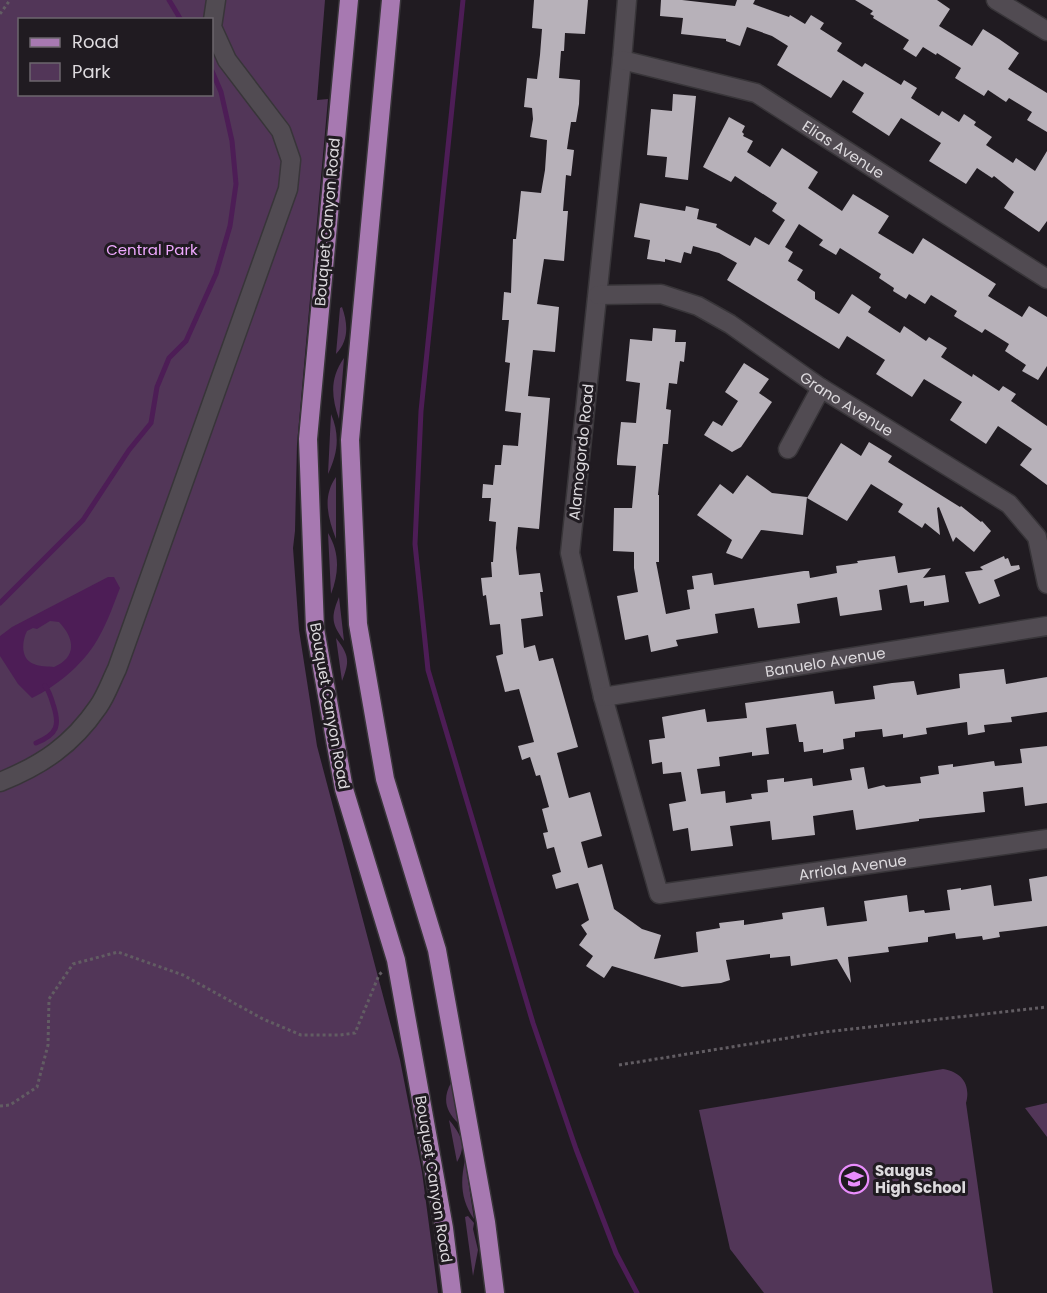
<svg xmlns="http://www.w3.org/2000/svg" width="1047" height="1293" viewBox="0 0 1047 1293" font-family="Poppins,sans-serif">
  <rect width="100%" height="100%" fill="#201b21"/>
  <path fill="#523658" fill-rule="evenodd" d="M0,0H325L317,100L328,99L297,444L295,531L293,548L299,630L317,746L400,1060L422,1172L438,1293H0ZM20,20H212V94H20Z
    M342,307C348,324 349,340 336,354L340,308Z
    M344,358L339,419C331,396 330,378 344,358Z
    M331,414C340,435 338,453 328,474Z
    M336,477V539C328,518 322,497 336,477Z
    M328,533C340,553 339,573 331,594Z
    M339,597L344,641C331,623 331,617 339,597Z
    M336,638C349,655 350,661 342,681Z
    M943,1069C962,1072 971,1085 966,1103L993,1293H764L730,1249L699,1110Z
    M451,1083L458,1123C446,1111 442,1099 451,1083Z
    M1047,1103V1137L1025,1108Z
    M449,1120C461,1134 467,1146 457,1162Z
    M465,1160L474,1219C461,1200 460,1183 465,1160Z
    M468,1216L474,1223L473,1229L478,1250L473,1276L465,1217Z"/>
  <path fill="#4d1d56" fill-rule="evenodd" d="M108,577H114L120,588C114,603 108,621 100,635C86,662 59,685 32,698L18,684L0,656V636L12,627ZM50,621L59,622C75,639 77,657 54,667C48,666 40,667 34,664C20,659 22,641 27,631L33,628L37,629Z"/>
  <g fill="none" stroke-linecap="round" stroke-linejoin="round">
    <path stroke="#4d1d56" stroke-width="5" d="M169,0L181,20
      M463,0L421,411L415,544L428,670L533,1023L576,1149L616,1253L637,1293
      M0,603L83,520L129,450L151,423L157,387L169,358L186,341L216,274L230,226L236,184L232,141L221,92L212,71
      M36,743C58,734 60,725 53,704C51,697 49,691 45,686"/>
  </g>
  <path fill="#b7b1b9" d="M534,0H588L585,34L565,33L564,51H561L559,78L580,80L579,104L576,122H571L567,149L574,150L571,176L566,175L563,211H568L564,261L544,259L537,304L559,307L555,352L533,350L528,396L550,398L539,529L518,527L516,548L519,575L540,573L543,592H540L543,616L521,619L524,648L535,645L539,661L553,658L578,747L557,753L569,798L590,792L602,836L581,842L588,868L602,864L614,909L642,929L661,935L654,959L698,952L696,932L720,928L719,923L744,920V925L783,919L782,913L824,907L827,926L867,921L864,901L907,895L909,912L924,910L925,913L950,910L947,890L961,888V890L991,885L994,906L1032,901L1029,879L1047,876V926L999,932L1000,937L983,940L982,936L956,939L955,933L928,937V942L888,947L889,952L848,957L851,983L837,959L791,966L790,956L770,958V954L726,960L730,980L721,983L682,987L612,966L604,978L586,966L593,956L579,945L587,934L581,925L589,920L578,883L556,889L552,875L561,872L554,847L547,849L543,833L548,832L542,809L549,807L540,775L536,776L530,757L522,760L518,746L534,742L519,689L505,692L496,656L503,654L500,624L490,625L486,595L483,596L481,578L492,577L491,562H493L496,522L489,521L491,498H482L483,484L493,485L495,465H501L503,445L518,446L521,413L505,411L510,363L505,362L509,320H502L504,292L511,293L513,239H516L521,191L541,193L545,170L547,140L530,137L533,119L532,108L524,107L527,78L537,79L540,55L542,29L532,28Z
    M661,0H682L735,6L737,0H755L753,4L789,17L790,15L805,24L811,15L824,23L820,29L842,43L837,51L862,67L865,63L901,85L904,80L917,88L911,98L939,116L942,111L959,122L964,114L976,122L974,125L992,137L986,145L1013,163L1016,158L1035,171L1047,151V221L1039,232L1004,208L1014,192L994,176L992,178L977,168L966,184L929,161L941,143L901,118L889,136L852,112L864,93L843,80L831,98L777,65L788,46L772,36L747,27L740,46L726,41V39L681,34L683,18L660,16Z
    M855,0H937L950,9L939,26L972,46L983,29L999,39L1019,53L1008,69L1047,93V132L1027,120L1032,112L1009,98L1006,102L988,90L984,96L955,78L961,68L937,53L936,55L923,47L916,57L903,49L909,40L873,18L874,16L870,14L873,11Z
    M673,94L696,96L688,180L665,177L667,157L647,155L651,109L672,111Z
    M729,117L745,126L742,132L744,134L743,136L753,141L747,152L770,167L782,148L818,172L808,188L842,211L853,194L889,216L878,233L913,254L923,238L996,284L988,296L1022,317L1029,306L1047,317V366L1038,380L1022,371L1026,365L1005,351L1009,344L985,329L982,333L954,316L957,311L931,295L925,304L909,294L906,299L893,291L894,288L879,278L881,274L840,248L836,255L819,245L823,240L799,224L785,247L793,252L788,261L803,270L797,280L815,292V299L839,314L852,294L871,307L868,312L900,333L904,326L926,341L929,337L947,348L941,357L972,377L973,374L999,391L1003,386L1016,394L1011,401L1047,426V485L1020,465L1032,449L998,426L986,444L950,420L962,402L924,379L912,397L876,374L885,360L847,336L839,349L727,280L737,263L719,253L693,246L691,254L684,252L681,263L665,259V262L647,259L650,240L634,237L640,203L685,211L686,206L699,209L697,219L717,224L716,227L750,246L755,237L769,245L785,220L772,211L777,203L735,176L731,182L703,167Z
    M653,328L676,330L675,342H686L684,362L680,361L677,384L669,383L666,409L671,410L668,444H663L658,495H659V562H656L666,614L690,609L687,590L694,589L692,576L712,573L714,585L804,571H809L810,578L837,573L836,566L858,563L857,561L895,556L898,573L931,568L923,578L945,575L949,602L924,606V601L910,603L907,585L879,590L882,610L840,616L837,597L797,604L800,623L758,628L754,608L715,614L718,633L676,640L678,646L651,652L648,635L625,640L617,596L638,592L634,568V552L613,551L614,508H632L636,466L617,465V460L621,422L636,423L640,383L626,381L630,339L652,341Z
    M744,363L769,379L759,393L772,402L741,447L732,452L704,435L713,421L722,426L738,401L725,392Z
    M869,442L892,456L888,462L960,507L961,506L981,522L982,521L991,531L974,552L956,537L953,542L939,507L937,508L940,535L925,523L922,528L898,512L903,504L871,484L847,521L807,498L841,443L861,456Z
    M747,475L772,493L807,497L803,535L761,530L742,559L726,553L732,540L697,515L720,484L733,494Z
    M1004,556L1005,559L1008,558L1011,566L1019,565L1020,569L994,580L1000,596L979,604L965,572L983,570L980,567Z
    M1004,669L1006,684L1047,677V712L1011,717L1012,722L984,725L985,732L968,735L967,722L926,728L927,734L903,738V734L883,737L882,729L855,732V737L843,739L844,749L823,753V749L804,752L803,742H799L796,724L766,728L769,754L752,756V752L719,757L720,766L697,769L701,794L725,791L726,803L752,799L751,794L768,792L767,780L784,778V782L812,778L813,786L852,780L850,769L864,767L868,789L884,785L886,787L921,783L920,777L939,774L938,766L953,764V767L994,761L995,766L1022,763L1020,749L1047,746V803L1025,806L1023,787L983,792L985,812L919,819V821L856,830L853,810L813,816L815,835L772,840L770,821L730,826L733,846L691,851L688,828L673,831L669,804L686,801L681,772L663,774L662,762L652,764L649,740L665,738L662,717L705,709L707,722L747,718L745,703L833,691L835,704L875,699L873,686L892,683L914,681L917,695L960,688L959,674Z"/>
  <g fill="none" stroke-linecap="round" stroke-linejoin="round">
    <g stroke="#383539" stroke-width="21">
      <g id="minor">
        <path id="s1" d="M627,0L622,60L570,553L603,697L659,894L1047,839"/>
        <path d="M996,0L1047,31"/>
        <path id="s2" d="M622,60L756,93L1047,279"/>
        <path id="s3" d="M598,295L661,294L698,306L730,324L821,388L1009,504L1037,537L1047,584"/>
        <path d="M788,449L821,388"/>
        <path id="s4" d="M603,697L1047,626"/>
        <path d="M0,782C42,765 72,745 98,707C106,696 111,681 117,669L288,189L291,160L281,131L227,60L212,27L216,0"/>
      </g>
    </g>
    <g stroke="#383539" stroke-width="21">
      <path id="major" d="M349,0L308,439L315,629L344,789L396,960L444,1228L452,1293
        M391,0L350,440L358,624L385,779L437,950L486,1222L495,1293"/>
    </g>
    <path stroke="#625d63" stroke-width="3" stroke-dasharray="3 3" stroke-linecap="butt" d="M0,14L10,0
      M619,1065L825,1032L1047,1007
      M0,1106L10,1105L37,1087L48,1045L49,999L73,964L118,952L183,975L263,1019L301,1035H340L355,1033L379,975L382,972"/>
    <use href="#minor" stroke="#514b52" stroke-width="18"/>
    <use href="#major" stroke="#a779b1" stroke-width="18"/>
  </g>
  <defs>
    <g id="school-ring" transform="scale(1.5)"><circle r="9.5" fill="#201b21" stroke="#ea8dfd" stroke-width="1.5"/><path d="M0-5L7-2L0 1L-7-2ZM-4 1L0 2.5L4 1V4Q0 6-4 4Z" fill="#ea8dfd"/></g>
  </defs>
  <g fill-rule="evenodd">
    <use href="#school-ring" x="854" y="1179"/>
  </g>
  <g text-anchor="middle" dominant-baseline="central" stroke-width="6" stroke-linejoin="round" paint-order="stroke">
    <g font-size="15" fill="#dddade" stroke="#201b21">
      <text stroke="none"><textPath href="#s2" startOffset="242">Elias Avenue</textPath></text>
      <text transform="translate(327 222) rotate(-85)">Bouquet Canyon Road</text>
      <text stroke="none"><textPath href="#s3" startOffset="280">Grano Avenue</textPath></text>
      <text transform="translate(581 452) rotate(-84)">Alamogordo Road</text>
      <text stroke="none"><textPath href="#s4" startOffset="225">Banuelo Avenue</textPath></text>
      <text transform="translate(330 706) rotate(80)">Bouquet Canyon Road</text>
      <text stroke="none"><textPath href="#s1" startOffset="1104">Arriola Avenue</textPath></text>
      <text transform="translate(434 1179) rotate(81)">Bouquet Canyon Road</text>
    </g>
    <g font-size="15" fill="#f0a9ff" stroke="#201b21">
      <text x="152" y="249">Central Park</text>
    </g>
    <g font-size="15" font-weight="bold" fill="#dddade" stroke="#201b21" text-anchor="start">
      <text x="875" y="1170">Saugus<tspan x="875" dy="17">High School</tspan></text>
    </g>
  </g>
  <rect x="18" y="18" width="195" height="78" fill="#201b21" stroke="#6c676d" stroke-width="1.5"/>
  <rect x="30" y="38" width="30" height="9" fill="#a779b1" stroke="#6c676d" stroke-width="1.5"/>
  <text x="72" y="48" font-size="18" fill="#dddade">Road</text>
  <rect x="30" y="63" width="30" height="18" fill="#523658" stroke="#6c676d" stroke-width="1.5"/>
  <text x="72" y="78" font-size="18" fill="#dddade">Park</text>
</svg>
